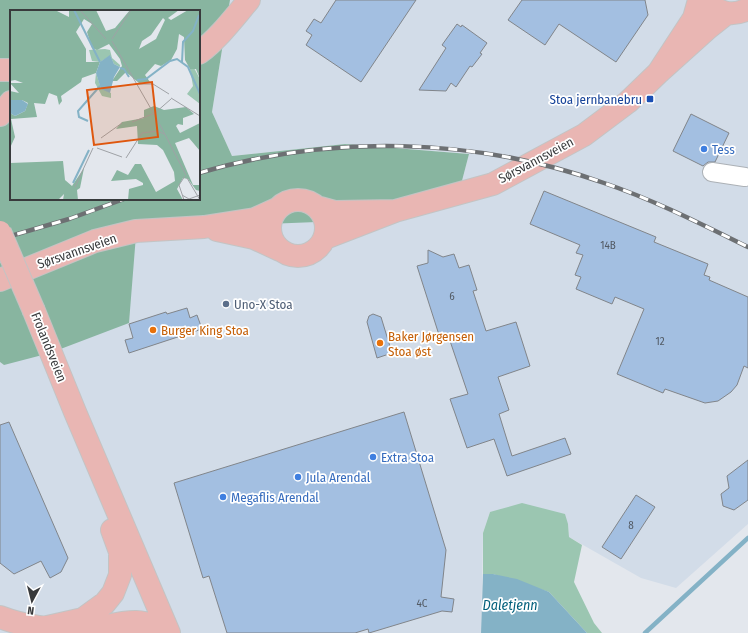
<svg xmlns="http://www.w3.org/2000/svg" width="748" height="633" viewBox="0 0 748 633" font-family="'Fira Sans Condensed',sans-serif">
  <rect width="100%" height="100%" fill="#e3e7ed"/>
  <path fill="#d2dce8" d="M230,0H748V524L676,588L641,578L569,537L568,524L490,512L483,533L481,633H0V362L4,365L136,235L458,196L469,154L345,144L232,156L212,112Z"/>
  <path fill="#9bc6b1" d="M522,503L565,514L568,524L569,537L582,545L574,582L594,623L602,633H587L549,592L493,574H483V533L490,512Z"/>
  <path fill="#88b5a0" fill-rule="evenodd" d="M0,0H230L212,112L232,156L345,144L469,154L458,196L392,219L193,227L136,235L129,323L50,353L4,365L0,362ZM11,11H199V199H11Z"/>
  <path fill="#84b2c6" d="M483,574H493L517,579L549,592L587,633H481Z"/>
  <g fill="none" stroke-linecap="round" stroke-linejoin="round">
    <path stroke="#84b2c6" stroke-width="4.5" d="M645,633L748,538"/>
  </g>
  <path fill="#a3bfe1" stroke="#81858a" d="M336,0H416L361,82L306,45L312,35L306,31L314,19L321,23Z
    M522,0H645L648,15L616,62L559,24L545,45L508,20Z
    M457,24L461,27L462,25L487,43L480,53L482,54L472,67L470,66L456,87L451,83L446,91L419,90L446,48L442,45Z
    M691,114L729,133L715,162H708L703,166L673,151Z
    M544,191L656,237L654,242L708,264L704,275L710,277L709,280L748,297V368L744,366L737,385L731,392L718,401L705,403L665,389L663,393L617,374L644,309L615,297L612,304L576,289L581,277L575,275L583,255L576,253L580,245L530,224Z
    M428,250L443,257L454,254L459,268L469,265L477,290L473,291L486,331L516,322L530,366L498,377L509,410L499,414L512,456L565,438L571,454L507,476L494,439L467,448L450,399L468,394L448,335L440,338L417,266L428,263Z
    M187,308L190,318L197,315L202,329L129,353L125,340L133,338L129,324L166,312L167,314Z
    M373,314L381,317L392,353L377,358L367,322L369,316Z
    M404,412L446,550L441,597L454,599L452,612L442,611L369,633L368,629L355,633H227L209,576L203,578L174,483Z
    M9,422L68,558L61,572L50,578L41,561L14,574L0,563V425Z
    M748,460V500L734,510L723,506L721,494L729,488L727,476Z
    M636,495L655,507L621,559L602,547Z"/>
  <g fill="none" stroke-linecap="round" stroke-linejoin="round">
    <g stroke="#acb1b6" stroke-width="20">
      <path id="minor" d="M712,172L745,177"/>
    </g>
    <g stroke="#c3c4c4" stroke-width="24">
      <path id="major" d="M699,0L694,18L658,73L708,28L727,13
        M713,7C725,15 736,15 748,9
        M199,53C219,38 233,19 249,0
        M0,70H11
        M0,115L11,102
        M270 228a28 28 0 1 1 56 0a28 28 0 1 1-56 0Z
        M317,207L335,212L395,211L325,238
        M395,211L493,184L584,135L628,102L658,73
        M217,230L254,238L280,250
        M0,280L95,241L136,231L204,227L255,219L277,209
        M34,311L75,412L169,633
        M0,617C26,627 50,629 78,630C106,630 140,610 163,633
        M43,628L83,619L105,603L113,593L120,575V552L112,530"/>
    </g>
    <use href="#minor" stroke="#fff" stroke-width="18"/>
    <use href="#major" stroke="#e9b6b3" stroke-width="22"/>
    <g stroke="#6d7073" stroke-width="4.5">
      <path id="rail" d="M199,173C331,134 474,137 604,183C654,200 701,224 748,247
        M0,239L69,219L124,199"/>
    </g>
    <use href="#rail" stroke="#fff" stroke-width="3" stroke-dasharray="9" stroke-linecap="butt"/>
    <g stroke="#c3c4c4" stroke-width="24" stroke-linecap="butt">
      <path id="major-bridge" d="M0,232L34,311"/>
    </g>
    <use href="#major-bridge" stroke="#e9b6b3" stroke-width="22"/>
  </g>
  <rect fill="#1a4fb4" stroke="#fff" stroke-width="1.5" x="646" y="95" width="8" height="8" rx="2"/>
  <g fill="#3f7fe0" stroke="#fff" stroke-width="1.5">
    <circle cx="704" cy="149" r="4"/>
    <circle cx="373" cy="457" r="4"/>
    <circle cx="298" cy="477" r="4"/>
    <circle cx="223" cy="497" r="4"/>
  </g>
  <circle fill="#5c6f8a" stroke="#fff" stroke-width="1.5" cx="226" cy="304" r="4"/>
  <g fill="#e8710a" stroke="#fff" stroke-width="1.5">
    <circle cx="153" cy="330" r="4"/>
    <circle cx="380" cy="343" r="4"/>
  </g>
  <g text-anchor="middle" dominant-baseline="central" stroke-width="3.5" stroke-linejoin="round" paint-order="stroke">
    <g font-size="11" fill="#535b65">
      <text x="608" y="245">14B</text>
      <text x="452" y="296">6</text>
      <text x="660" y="341">12</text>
      <text x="631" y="525">8</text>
      <text x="422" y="603">4C</text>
    </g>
    <g font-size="13" fill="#164399" stroke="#fff" text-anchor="end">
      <text x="642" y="99">Stoa jernbanebru</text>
    </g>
    <g font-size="13" fill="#366cbe" stroke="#fff" text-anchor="start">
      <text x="712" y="149">Tess</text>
      <text x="381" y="457">Extra Stoa</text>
      <text x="306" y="477">Jula Arendal</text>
      <text x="231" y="497">Megaflis Arendal</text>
    </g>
    <g font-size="13" fill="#383a3c" stroke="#fff">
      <text transform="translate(536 160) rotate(-28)">Sørsvannsveien</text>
      <text transform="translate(77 251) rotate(-19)">Sørsvannsveien</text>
      <text transform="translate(49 347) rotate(68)">Frolandsveien</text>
    </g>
    <g font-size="13" fill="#4e5e75" stroke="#fff" text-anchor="start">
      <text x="234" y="304">Uno-X Stoa</text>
    </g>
    <g font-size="13" fill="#c56008" stroke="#fff" text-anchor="start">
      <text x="161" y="330">Burger King Stoa</text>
      <text x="388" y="336">Baker Jørgensen<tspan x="388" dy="15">Stoa øst</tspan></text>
    </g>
    <g font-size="14" font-style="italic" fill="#005f7b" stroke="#fff">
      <text x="510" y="605">Daletjenn</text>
    </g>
  </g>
  <g transform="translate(10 10)">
    <rect width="190" height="190" fill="#e3e7ed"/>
    <path d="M95,39L100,40L102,48L110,55V57L104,54L100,46L90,52L82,51L79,40ZM184,58L190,69V94L177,84L183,76L180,59ZM86,63L91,78L101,83V88L92,86L85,73Z" fill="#9bc6b1"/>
    <path d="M0,0H45L59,7V0H86L96,21L105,18L120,0H169L158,8L161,10L178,0H190V69L186,59H180L175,50L174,27L169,24L167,39L161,50L151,56L145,54L135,65L140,72L129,73L116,62L107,71H102L112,56L110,49L99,34L87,40L82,38L77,22L82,14L74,9L66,22L76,39V52H90L86,63L72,68L71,72L51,86L52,91L49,95L47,86L39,83L35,94L24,93L27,107L1,109L5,127L0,138V103L5,106L15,101L18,93L12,90L0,91V81L9,83L0,73H13L5,70L0,71ZM153,8L155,10L146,29L129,39L132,31L141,25ZM144,96L154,100L176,97L184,104L173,108V115L168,114L166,116L170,123L190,113V141L179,128L165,133L183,175H190V181L186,180L178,169L173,168L167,179L173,190H118L119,179L133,175V173L126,169L101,171L107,160L118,165L125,154H131L146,182L165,171L164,162L153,140L147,135L128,134L127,116L106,119L112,112L134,108V100ZM53,151L55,170L62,176L74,158L70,178L67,180L68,190H53L54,184L48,190H0V153Z" fill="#88b5a0" fill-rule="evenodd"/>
    <path d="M100,45L104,54L110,57L104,67L100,83L91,79L86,63L90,52ZM0,90H12L18,94L15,101L5,106L0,103Z" fill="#84b2c6"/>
    <path fill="none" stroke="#84b2c6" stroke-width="2" d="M64,0L90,52M172,52L173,32L183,21L189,5M110,58L114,59L119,67M127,70L136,69L160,51L167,49L178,57L190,84M78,111L69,107L68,101L90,76M63,173L79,140"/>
    <path fill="none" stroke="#9fa2a6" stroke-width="1" d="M70,0L96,29M102,29L121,0M102,31L148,111L176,165M127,74H143L159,84M161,88L190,106M122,112L145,103L161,89M91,128L112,113M87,138L112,147M116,148L132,123L148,121L154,124M177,168L190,190M65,177L83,138M172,185L179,189L190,185M174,190L169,175L175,166"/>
    <path fill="#df570e" fill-opacity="0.15" stroke="#df570e" stroke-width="2" d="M142,72L148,127L84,135L77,80Z"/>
    <rect width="190" height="190" fill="none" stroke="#383a3c" stroke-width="2"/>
  </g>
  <g transform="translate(32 601) rotate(187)" stroke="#ffffff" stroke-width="3" paint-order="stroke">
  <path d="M0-3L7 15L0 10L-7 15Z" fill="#383a3c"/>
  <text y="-6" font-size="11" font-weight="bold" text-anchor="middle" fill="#383a3c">N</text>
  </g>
</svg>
